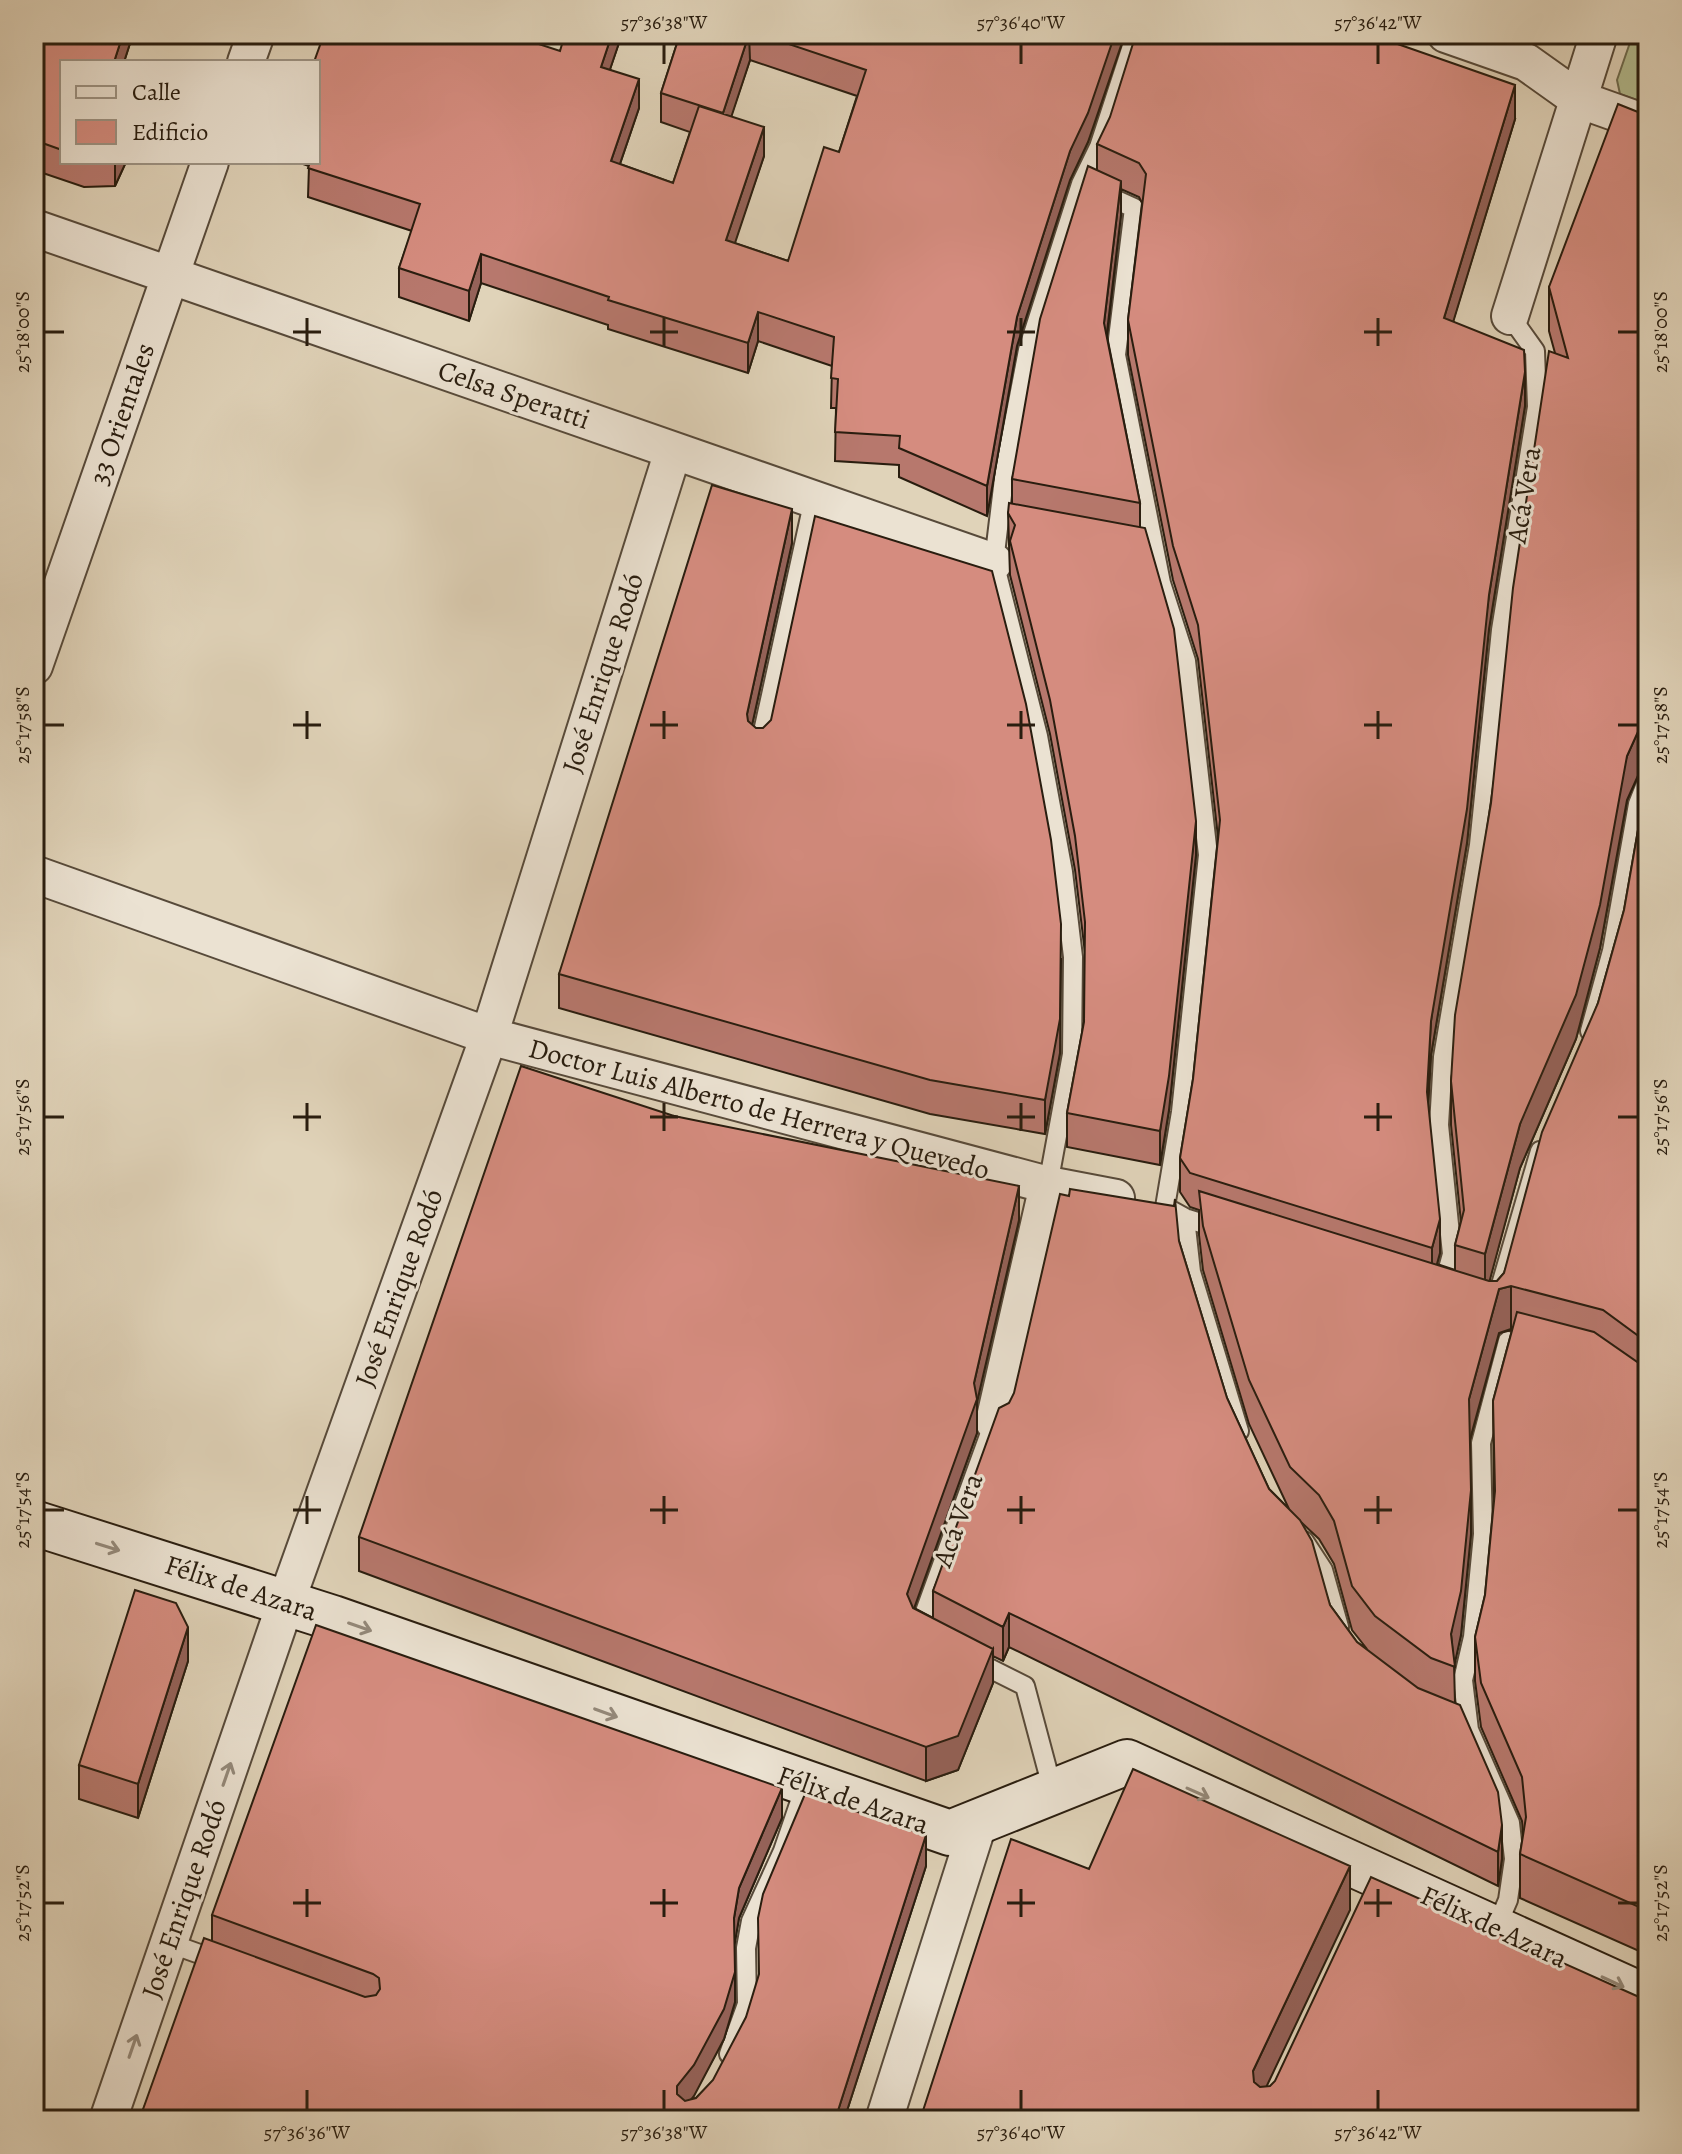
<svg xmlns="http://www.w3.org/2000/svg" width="1682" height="2154" viewBox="0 0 1682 2154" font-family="Alegreya,serif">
  <rect width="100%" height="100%" fill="#e0d3b9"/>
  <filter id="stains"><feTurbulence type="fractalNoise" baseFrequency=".0025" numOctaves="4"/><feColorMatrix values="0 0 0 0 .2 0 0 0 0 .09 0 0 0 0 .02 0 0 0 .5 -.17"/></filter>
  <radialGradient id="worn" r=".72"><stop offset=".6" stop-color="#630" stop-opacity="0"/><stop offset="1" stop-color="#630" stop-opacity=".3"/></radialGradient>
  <path fill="#b3bc8f" stroke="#6e6c4f" stroke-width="2" d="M1633,34H1648V104L1620,94L1617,80Z"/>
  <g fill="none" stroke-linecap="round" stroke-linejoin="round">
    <g stroke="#574a3a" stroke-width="22">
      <path id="lane" d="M1081,184L1134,208L1116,355L1161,583L1186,661L1208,855L1181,1112L1165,1207L1185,1218L1223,1230
        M759,750L814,499
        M1590,1031L1612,951L1638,804L1648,779
        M1048,1185L1072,1054L1073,957L1063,872L1038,736L994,562L1005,470L1028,350L1081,184L1099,147L1136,34
        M1185,1218L1191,1272L1239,1431
        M1442,1291L1452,1254L1439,1125L1443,1057L1479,845L1501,630L1537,407L1535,351L1510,316
        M1498,1295L1540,1151
        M1304,1541L1323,1570L1339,1627
        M924,1634L918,1631L994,1422
        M971,1659L1025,1686L1053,1791
        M1496,1928L1508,1900L1514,1859L1510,1823L1469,1730L1463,1680L1473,1637L1483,1534L1481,1443L1508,1341L1531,1347
        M169,1943L219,1961
        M729,2054L747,2004L746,1948L751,1921L783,1851L806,1784"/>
    </g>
    <g stroke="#574a3a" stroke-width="40">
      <path id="street" d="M1446,34L1526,62L1578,99L1648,124
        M246,62L256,34
        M34,228L994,562
        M1510,316L1599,34
        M34,666L210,162
        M34,874L489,1036L1048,1185L1116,1198
        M994,1422L1048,1185
        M108,2120L286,1602L489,1036L673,451
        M884,2120L979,1821"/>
    </g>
    <g stroke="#291d0f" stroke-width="48">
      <path id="secondary" d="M34,1523L333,1618L950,1833L1127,1762L1648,1998"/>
    </g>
    <use href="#lane" stroke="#ebe2d2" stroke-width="18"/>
    <use href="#street" stroke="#ebe2d2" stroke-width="36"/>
    <use href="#secondary" stroke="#ebe2d2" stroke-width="44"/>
  </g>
  <path fill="#b7786d" stroke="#291d0f" stroke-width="2" fill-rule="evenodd" d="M34,34H133L124,62H62V162H126L115,186L84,187L34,170Z
    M622,34L610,69L639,108L620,164L673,183L690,132L661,122V93L680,34H1125L1088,142L1070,180L1017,346L987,516L899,477V465L835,461L836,408H831L832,366L758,341L748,373L608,329V325L481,283L469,321L399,297V268L412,231L308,197L309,166L297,162H318L560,51ZM750,60L857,96L839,152L788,261L734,243L764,156L731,116Z
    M1648,116V769H1641L1627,800L1600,948L1576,1039L1520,1168L1489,1281H1497L1504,1273L1598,1003L1624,910L1648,773V1955L1520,1898V1854L1523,1835L1522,1821L1481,1727L1475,1681V1637L1485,1595L1494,1499L1493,1401L1512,1330L1499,1333L1470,1440L1471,1534L1461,1635L1454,1664L1455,1703L1502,1859L1498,1886L1009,1647L1003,1661L993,1656V1683L958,1770L926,1781L359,1571V1537L674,1116L1019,1220L977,1402V1433L914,1608L933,1618V1591L1009,1403L1179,1241L1227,1398L1269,1489L1289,1509L1249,1424L1203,1270L1199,1235V1210L1190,1207L1180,1192V1158L1193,1079L1218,837L1198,659L1173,580L1128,355V320L1142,203L1139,197L1121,189V215L1107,336L1140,503V527L1196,855L1169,1110L1160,1165L1067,1147V1113L1084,1022L1085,953L1075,870L1050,734L1010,575L1008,513L1012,504V479L1097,170V144L1515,119L1453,321L1525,406L1489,629L1467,843L1431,1055L1428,1104L1440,1253L1437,1264L1455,1270V1245L1461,1222L1451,1125V1081L1555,353L1549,331V287ZM1301,1522L1319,1539L1334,1564L1352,1630L1367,1649L1357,1642L1330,1605Z
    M792,543L752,725L1060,1053L1045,1134L930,1114L559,1008V974Z
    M188,1661L138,1818L79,1799V1765Z
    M782,1818L739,1918L734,1945L735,2002L724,2039L691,2099L696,2098L926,1866L844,2120H141V2115L212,1941V1915Z"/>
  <path fill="#956259" stroke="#291d0f" stroke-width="2" d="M123,34H133L124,62H114Z
    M612,34H622L601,96V67Z
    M749,34L750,60L723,142V113Z
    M1115,34H1125L1088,142L1070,180L1017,346L987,516V486L1017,317L1070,151Z
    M639,79V108L611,190V161Z
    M1515,85V119L1444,352V318Z
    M764,127V156L726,270V240Z
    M115,162H126L115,186Z
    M1121,181V215L1104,357V323Z
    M481,254V283L469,321V291Z
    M758,312V341L748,373V343Z
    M1525,372V406L1489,629L1467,843L1431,1055L1427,1126V1092L1431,1021L1489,595Z
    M792,509V543L747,748V714Z
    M1641,725V769L1627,800L1600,948L1576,1039L1520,1168L1485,1298V1254L1520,1124L1627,756Z
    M1196,821V855L1169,1110L1160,1165V1131Z
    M1061,958L1060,1053L1045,1134V1100Z
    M1019,1186V1220L977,1402V1433L907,1628V1594L974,1383Z
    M1440,1219V1253L1432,1282V1248Z
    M1511,1286V1329L1499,1333L1469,1443V1399L1499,1289Z
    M1471,1490V1534L1461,1635L1454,1667L1451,1634Z
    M1009,1613V1647L1003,1661V1627Z
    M188,1627V1661L138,1818V1784Z
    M993,1649V1683L958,1770L926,1781V1747Z
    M782,1788V1818L739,1918L734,1948V1918L739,1888Z
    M1502,1825V1859L1498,1886V1852Z
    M926,1835V1866L844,2120H835Z
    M1350,1866V1910L1253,2115V2071Z
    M735,1972V2002L724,2039L694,2096L677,2117V2086Z"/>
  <path fill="#d58c7f" stroke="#291d0f" stroke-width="2" d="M34,34H123L114,62H62V150L34,140Z
    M324,34H508L560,51L565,34H612L601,67L639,79L611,161L673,183L699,106L764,127L726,240L788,261L824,147L839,152L866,70L759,34H1115L1088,113L1070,151L1017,317L987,486L899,448L900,436L835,432L838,379L831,378L834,337L758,312L748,343L608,300L609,297L481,254L469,291L399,268L420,204L308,168L310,162H318V62H314Z
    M680,34H749L723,113L661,93Z
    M1136,34H1369L1515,85L1444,318L1524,350L1525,372L1489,595L1467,809L1431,1021L1427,1092L1440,1219L1432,1248L1190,1173L1180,1158L1193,1079L1220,820L1198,625L1173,546L1128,320L1146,174L1139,163L1097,144L1110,117Z
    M1618,104L1648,116V725H1641L1627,756L1600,905L1576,995L1520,1124L1485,1254L1455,1245L1464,1210L1451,1081L1455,1015L1491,803L1513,588L1549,351L1568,358L1549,287Z
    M1088,166L1121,181L1104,323L1140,503L1012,479L1040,319Z
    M712,485L792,509L747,714L748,721L756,728H763L771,720L815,516L992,571L1026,704L1051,840L1061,924L1060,1019L1045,1100L930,1080L559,974Z
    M1009,503L1145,528L1174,629L1196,821L1169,1076L1160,1131L1067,1113L1084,1022L1085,922L1075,836L1050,700L1010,541L1015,525L1008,513Z
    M1648,773V1343L1603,1310L1511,1286L1499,1289L1469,1399L1471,1490L1461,1591L1451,1634L1455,1667L1431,1658L1375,1616L1352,1586L1334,1521L1319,1495L1290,1467L1249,1380L1203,1226L1199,1191L1489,1281H1497L1504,1273L1542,1132L1598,1003L1624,910Z
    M521,1066L674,1116L1019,1186L974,1383L977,1399L907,1594L913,1608L993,1649L958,1736L926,1747L359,1537Z
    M1070,1189L1174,1206L1175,1199L1179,1241L1227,1398L1269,1489L1300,1520L1312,1541L1330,1605L1357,1642L1418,1688L1460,1705L1498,1792L1502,1825L1498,1852L1009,1613L1003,1627L933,1591L999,1408L1009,1403L1014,1393L1060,1194L1069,1196Z
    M1517,1312L1594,1332L1646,1368L1648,1367V1911L1520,1854L1526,1817L1522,1777L1481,1683L1475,1637L1485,1595L1495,1491L1493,1401Z
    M135,1590L176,1603L188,1627L138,1784L79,1765Z
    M316,1625L782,1788L739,1888L734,1918L735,1972L724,2009L694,2065L677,2086V2094L685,2101L696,2098L713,2080L746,2017L759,1974L758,1918L763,1894L805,1794L926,1835L835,2120H161L141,2115L204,1938L365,1997L376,1995L380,1989L379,1978L373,1974L212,1915Z
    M1133,1769L1350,1866L1253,2071L1254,2082L1260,2087L1270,2086L1275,2081L1371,1877L1648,2001V2120H920L1011,1839L1089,1869Z"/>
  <defs><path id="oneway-shaft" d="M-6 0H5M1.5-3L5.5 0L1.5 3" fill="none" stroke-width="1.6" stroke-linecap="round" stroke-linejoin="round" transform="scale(2)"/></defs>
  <g stroke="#94897a">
    <use href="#oneway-shaft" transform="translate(108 1547) rotate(17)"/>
    <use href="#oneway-shaft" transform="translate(360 1627) rotate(19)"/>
    <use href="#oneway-shaft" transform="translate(606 1713) rotate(20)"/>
    <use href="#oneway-shaft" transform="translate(227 1774) rotate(-71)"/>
    <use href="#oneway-shaft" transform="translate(1198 1793) rotate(24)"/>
    <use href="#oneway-shaft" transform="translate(1613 1982) rotate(25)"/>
    <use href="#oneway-shaft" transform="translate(133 2046) rotate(-71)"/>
  </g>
  <path fill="none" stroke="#291d0f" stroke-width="3" d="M664,44V64M1021,44V64M1378,44V64M307,318V346M664,318V346M1021,318V346M1378,318V346M44,332H64M293,332H321M650,332H678M1007,332H1035M1364,332H1392M1618,332H1638M307,711V739M664,711V739M1021,711V739M1378,711V739M44,725H64M293,725H321M650,725H678M1007,725H1035M1364,725H1392M1618,725H1638M307,1103V1131M664,1103V1131M1021,1103V1131M1378,1103V1131M44,1117H64M293,1117H321M650,1117H678M1007,1117H1035M1364,1117H1392M1618,1117H1638M307,1496V1524M664,1496V1524M1021,1496V1524M1378,1496V1524M44,1510H64M293,1510H321M650,1510H678M1007,1510H1035M1364,1510H1392M1618,1510H1638M307,1889V1917M664,1889V1917M1021,1889V1917M1378,1889V1917M44,1903H64M293,1903H321M650,1903H678M1007,1903H1035M1364,1903H1392M1618,1903H1638M307,2090V2110M664,2090V2110M1021,2090V2110M1378,2090V2110"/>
  <g text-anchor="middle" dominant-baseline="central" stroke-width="6" stroke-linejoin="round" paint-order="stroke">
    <g font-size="28" fill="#291d0f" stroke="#ebe2d2">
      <text transform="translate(514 395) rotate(19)">Celsa Speratti</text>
      <text transform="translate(122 414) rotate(-71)">33 Orientales</text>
      <text transform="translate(1524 495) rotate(-81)">Acá Vera</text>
      <text transform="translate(603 673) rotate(-72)">José Enrique Rodó</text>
      <text transform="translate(759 1109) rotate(15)">Doctor Luis Alberto de Herrera y Quevedo</text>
      <text transform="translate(399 1288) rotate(-70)">José Enrique Rodó</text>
      <text transform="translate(958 1520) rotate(-70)">Acá Vera</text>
      <text transform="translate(241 1588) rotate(18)">Félix de Azara</text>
      <text transform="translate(853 1800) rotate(19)">Félix de Azara</text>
      <text transform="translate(184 1899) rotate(-71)">José Enrique Rodó</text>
      <text transform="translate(1494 1927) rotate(25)">Félix de Azara</text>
    </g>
  </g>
  <rect width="1682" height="2154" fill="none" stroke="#e0d3b9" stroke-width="88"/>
  <rect x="60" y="60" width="260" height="104" fill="#ebe2d2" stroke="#9d9384" stroke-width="2"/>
  <rect x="76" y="86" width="40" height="12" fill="#ebe2d2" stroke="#9d9384" stroke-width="2"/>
  <text x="132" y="100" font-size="24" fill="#291d0f">Calle</text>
  <rect x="76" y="120" width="40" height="24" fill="#d58c7f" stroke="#9d9384" stroke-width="2"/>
  <text x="132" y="140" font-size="24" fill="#291d0f">Edificio</text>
  <rect x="44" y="44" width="1594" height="2066" fill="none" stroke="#291d0f" stroke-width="3"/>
  <g font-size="20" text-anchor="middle" fill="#291d0f">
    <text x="664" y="29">57°36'38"W</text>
    <text x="1021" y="29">57°36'40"W</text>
    <text x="1378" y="29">57°36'42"W</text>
    <text transform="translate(1660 332) rotate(-90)" y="7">25°18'00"S</text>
    <text transform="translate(22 332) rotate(-90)" y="7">25°18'00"S</text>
    <text transform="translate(1660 725) rotate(-90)" y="7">25°17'58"S</text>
    <text transform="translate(22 725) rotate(-90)" y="7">25°17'58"S</text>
    <text transform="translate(1660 1117) rotate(-90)" y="7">25°17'56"S</text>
    <text transform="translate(22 1117) rotate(-90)" y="7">25°17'56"S</text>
    <text transform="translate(1660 1510) rotate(-90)" y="7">25°17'54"S</text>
    <text transform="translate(22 1510) rotate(-90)" y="7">25°17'54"S</text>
    <text transform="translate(1660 1903) rotate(-90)" y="7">25°17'52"S</text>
    <text transform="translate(22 1903) rotate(-90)" y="7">25°17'52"S</text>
    <text x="307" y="2139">57°36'36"W</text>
    <text x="664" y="2139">57°36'38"W</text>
    <text x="1021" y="2139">57°36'40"W</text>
    <text x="1378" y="2139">57°36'42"W</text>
  </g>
  <rect width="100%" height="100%" filter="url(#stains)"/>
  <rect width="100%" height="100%" fill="url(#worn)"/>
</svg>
